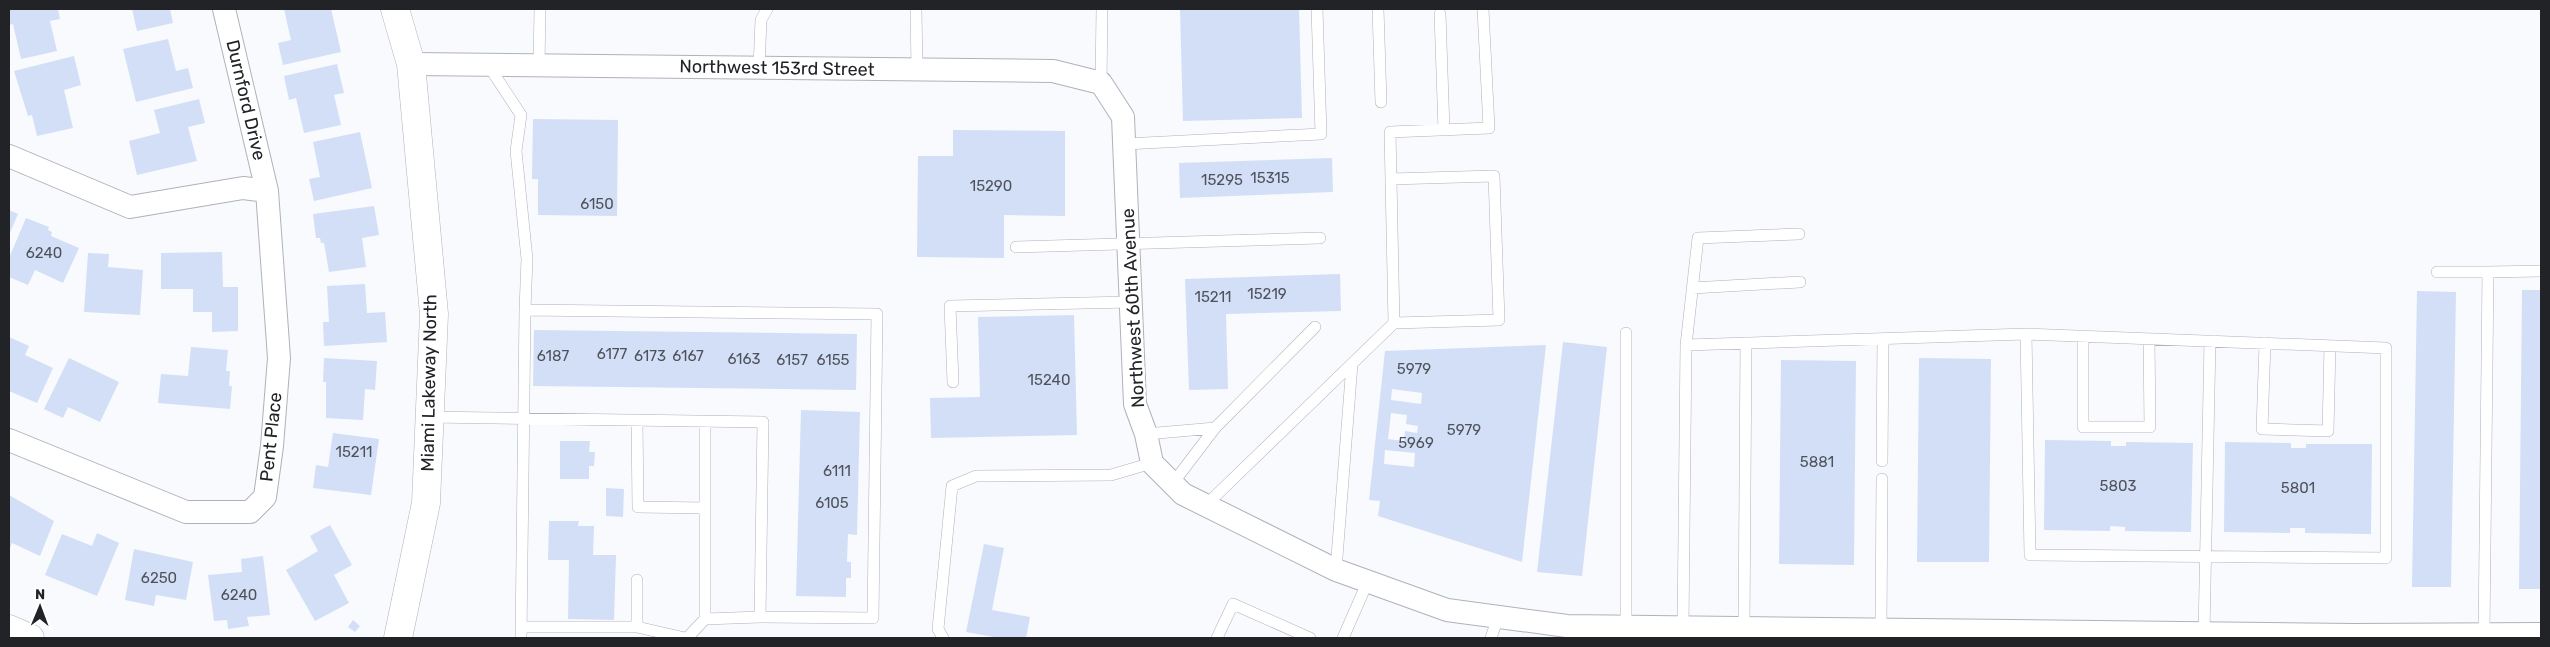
<svg xmlns="http://www.w3.org/2000/svg" width="2550" height="647" viewBox="0 0 2550 647" font-family="Rubik,sans-serif">
  <rect width="100%" height="100%" fill="#f8fafd"/>
  <path fill="#d3dff7" fill-rule="evenodd" d="M9,9H58L60,19L50,21L57,51L21,59L13,24L9,25Z
    M132,9H170L173,23L137,31Z
    M284,9H331L341,52L283,65L278,43L291,40Z
    M1180,9H1299L1302,118L1183,121Z
    M168,39L176,71L188,68L193,88L136,102L123,49Z
    M74,56L81,85L64,90L73,128L37,136L32,115L28,116L14,71Z
    M337,64L344,93L334,95L341,125L304,133L296,98L289,100L284,76Z
    M199,99L205,123L188,127L197,161L137,175L129,141L160,133L154,110Z
    M533,119L618,120L617,216L538,215V179H532Z
    M953,130L1065,131V216L1004,215V258L917,257L918,156H953Z
    M360,132L372,188L314,201L309,179L320,177L313,142Z
    M1332,158L1333,192L1180,198L1179,163Z
    M374,206L379,235L362,238L366,267L329,272L324,243H321L320,238H316L313,214Z
    M9,210L18,214L9,235Z
    M26,218L49,227L48,230L52,232L51,236L79,248L63,283L35,270L28,285L9,277V258Z
    M222,252L223,287H238V331L212,332V312H193V289H161V253Z
    M88,253L109,254L108,267L143,270L140,315L84,312Z
    M1340,274L1341,311L1226,314L1228,389L1189,390L1185,279Z
    M365,284L367,313L385,312L387,342L324,346L323,322H329L327,286Z
    M2522,290H2541V589H2519Z
    M2417,291L2456,292L2451,587H2412Z
    M1074,315L1077,435L931,438L930,398L980,397L978,317Z
    M534,330L857,334L856,390L533,386Z
    M9,337L29,346L25,355L53,368L37,403L9,391Z
    M1563,342L1607,347L1582,576L1537,572Z
    M1546,345L1522,562L1378,516L1380,501L1369,500L1385,351ZM1392,389L1422,393L1421,404L1391,400ZM1391,413L1407,415L1406,424L1418,426L1417,433L1405,431L1404,441L1388,439ZM1385,450L1415,453L1414,467L1384,464Z
    M191,347L228,350L226,371H230L229,386H232L230,409L158,403L161,374L188,376Z
    M69,358L119,382L100,422L68,407L63,418L44,409Z
    M324,358L377,361L375,390L365,389L363,420L326,418V382H323Z
    M1919,358L1991,359L1989,562H1917Z
    M1781,360L1856,361L1854,565L1779,564Z
    M801,410L860,412L857,535L848,534L847,562H851V578H846V597L796,596Z
    M333,433L379,439L371,495L313,488L316,465L328,467Z
    M2045,440L2111,441V446H2126V442L2193,443L2191,532L2125,531V527L2110,526V531L2044,530Z
    M560,441H590L589,452H595L594,466H589V479H560Z
    M2225,442L2291,443V448H2306V444H2372L2371,534L2305,533V528H2290V533L2224,532Z
    M606,488L624,489L623,517L606,516Z
    M9,495L54,521L40,556L12,543L9,550Z
    M549,521H579L578,526H594L593,555H616L614,620L568,619L569,560H548Z
    M330,525L352,565L334,575L349,603L315,621L286,570L318,551L310,536Z
    M97,533L119,543L97,596L45,575L62,534L92,546Z
    M984,544L1004,548L992,610L1030,617L1026,638H999L966,632Z
    M134,549L193,562L186,600L156,595L154,606L125,600Z
    M263,556L270,615L247,617L249,626L228,629L227,620L214,621L208,575L242,572L241,559Z
    M353,620L360,626L355,632L348,627Z"/>
  <g fill="none" stroke-linecap="round" stroke-linejoin="round">
    <g stroke="#aeb2ba" stroke-width="12">
      <path id="lane" d="M916,9L917,69
        M1378,9L1381,102
        M1440,14L1444,130
        M488,65L521,115L516,151L527,259L525,310
        M539,66L540,9
        M759,68L761,20L767,9
        M1101,83L1102,9
        M1125,144L1321,134L1317,9
        M1391,179L1494,176L1499,320L1394,323
        M1016,247L1320,238
        M2437,272H2488L2484,634
        M2488,272L2541,271
        M1692,288L1800,282
        M2083,336V427H2150L2149,339
        M2265,343L2262,429L2328,431L2330,346
        M1686,345L1698,238L1799,234
        M953,382L950,306L1131,302
        M430,417L763,422L760,617L873,618L877,314L525,310L521,638
        M637,421L638,507L705,508
        M1146,434L1215,428L1315,327
        M1882,461L1883,339
        M1173,483L1215,428
        M1206,505L1394,323L1390,132L1489,128L1483,9
        M1336,570L1352,364
        M637,580V627L685,638
        M705,619L760,617
        M521,627H637
        M1626,627V333
        M1683,627L1686,345L2026,334L2386,348V558L2030,555L2026,334
        M1744,628L1746,343
        M1881,629L1882,479
        M2204,633L2210,341
        M687,638L705,619V422
        M943,638L938,629L952,486L976,476L1111,475L1152,463
        M1217,638L1233,604L1310,638
        M1343,638L1368,581
        M1491,638L1498,617"/>
    </g>
    <g stroke="#aeb2ba" stroke-width="24">
      <path id="street" d="M411,64L1053,71L1101,83L1123,117L1135,404L1146,434L1152,463L1183,494L1336,570L1447,610L1567,626L2353,635L2541,634
        M9,156L130,207L243,188L267,191
        M9,440L186,512H250L265,497L272,446L279,358L267,191L224,9"/>
    </g>
    <g stroke="#aeb2ba" stroke-width="29">
      <path id="secondary" d="M395,9L411,64L434,314L426,503L398,638
        M9,629L30,638"/>
    </g>
    <use href="#lane" stroke="#fff" stroke-width="11"/>
    <use href="#street" stroke="#fff" stroke-width="22"/>
    <use href="#secondary" stroke="#fff" stroke-width="28"/>
  </g>
  <g text-anchor="middle" dominant-baseline="central" stroke-width="5" stroke-linejoin="round" paint-order="stroke">
    <g font-size="15" fill="#4e525b">
      <text x="1270" y="178">15315</text>
      <text x="1222" y="180">15295</text>
      <text x="991" y="186">15290</text>
      <text x="597" y="204">6150</text>
      <text x="44" y="253">6240</text>
      <text x="1267" y="294">15219</text>
      <text x="1213" y="297">15211</text>
      <text x="612" y="354">6177</text>
      <text x="553" y="356">6187</text>
      <text x="650" y="356">6173</text>
      <text x="688" y="356">6167</text>
      <text x="744" y="359">6163</text>
      <text x="792" y="360">6157</text>
      <text x="833" y="360">6155</text>
      <text x="1414" y="369">5979</text>
      <text x="1049" y="380">15240</text>
      <text x="1464" y="430">5979</text>
      <text x="1416" y="443">5969</text>
      <text x="354" y="452">15211</text>
      <text x="1817" y="462">5881</text>
      <text x="837" y="471">6111</text>
      <text x="2118" y="486">5803</text>
      <text x="2298" y="488">5801</text>
      <text x="832" y="503">6105</text>
      <text x="159" y="578">6250</text>
      <text x="239" y="595">6240</text>
    </g>
    <g font-size="18" fill="#222327" stroke="#fff">
      <text transform="translate(777 68) rotate(1)">Northwest 153rd Street</text>
      <text transform="translate(246 100) rotate(77)">Durnford Drive</text>
      <text transform="translate(1133 308) rotate(-93)">Northwest 60th Avenue</text>
      <text transform="translate(429 383) rotate(-89)">Miami Lakeway North</text>
      <text transform="translate(271 437) rotate(-84)">Pent Place</text>
    </g>
  </g>
  <rect width="2550" height="647" fill="none" stroke="#222327" stroke-width="20"/>
  <g transform="translate(40 607) rotate(1)" stroke="#ffffff" stroke-width="4" paint-order="stroke">
  <path d="M0-4L9 19L0 12L-9 19Z" fill="#222327"/>
  <text y="-8" font-size="14" font-weight="bold" text-anchor="middle" fill="#222327">N</text>
  </g>
</svg>
